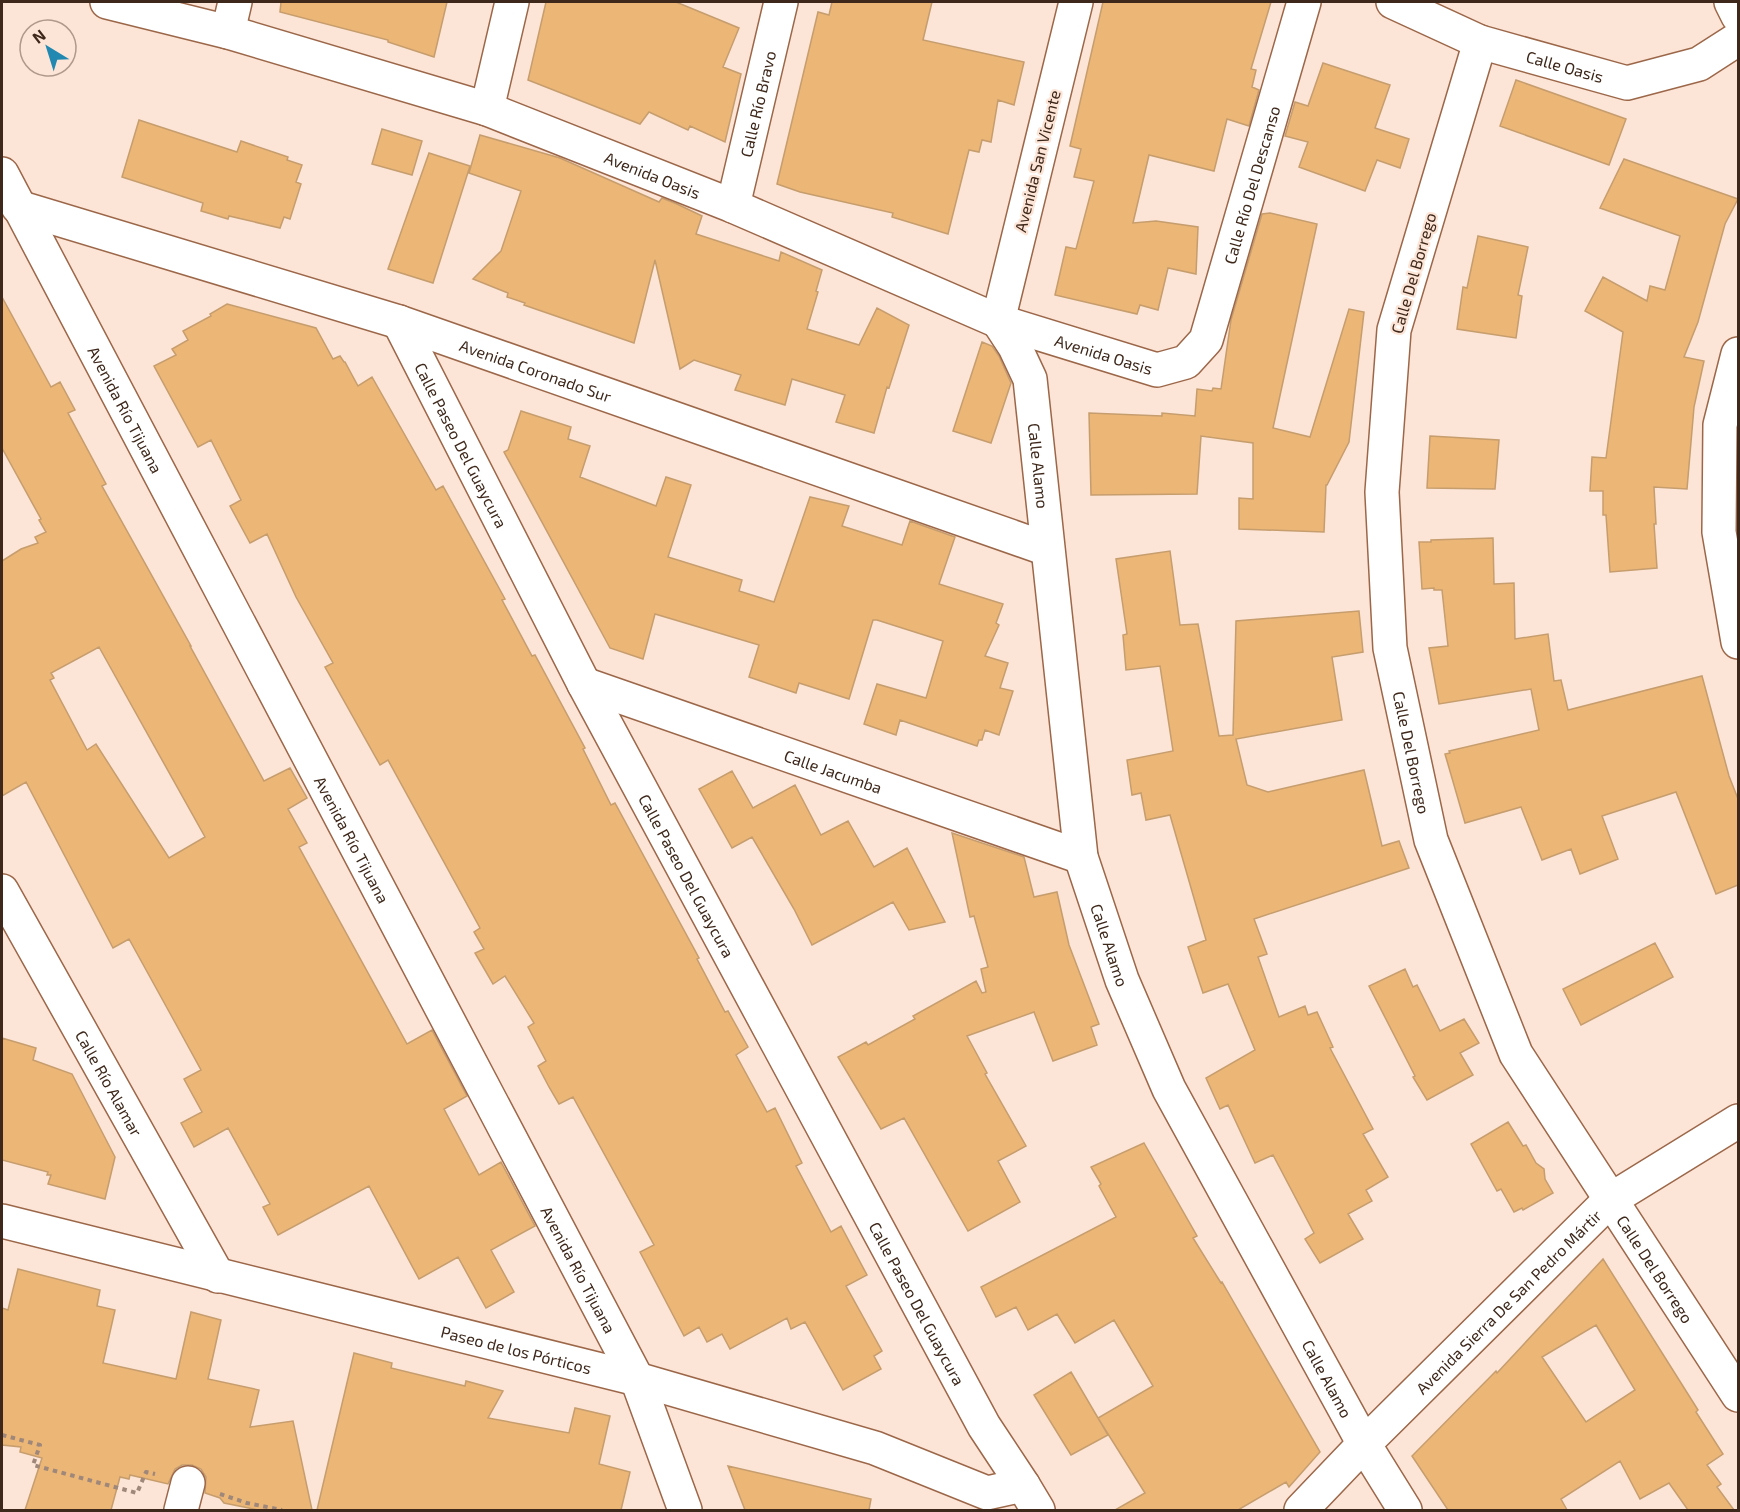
<svg xmlns="http://www.w3.org/2000/svg" width="1740" height="1512" viewBox="0 0 1740 1512" font-family="'Exo 2',sans-serif">
  <rect width="100%" height="100%" fill="#fce4d6"/>
  <path fill="#ecb677" stroke="#c69d6d" stroke-width="1.5" fill-rule="evenodd" d="M281,2H447L434,57L388,42V40L280,12Z
    M546,2H676L739,28L723,67L741,74L725,142L690,126L688,130L649,112L640,124L528,80Z
    M832,2H932L923,40L1024,62L1014,105L998,100L991,142L982,140L979,152L969,150L948,234L892,217L893,213L800,192L777,184L818,12L829,15Z
    M1103,2H1271L1251,69L1256,70L1252,87L1259,90L1249,126L1227,119L1214,171L1149,155L1133,223L1156,221L1198,227L1196,274L1168,268L1158,310L1140,305L1137,314L1055,295L1066,247L1076,249L1094,181L1074,177L1081,149L1070,146Z
    M1323,63L1390,85L1375,128L1409,139L1400,168L1377,160L1365,191L1299,167L1308,142L1285,136L1295,102L1308,106Z
    M1516,80L1626,119L1609,165L1500,126Z
    M139,120L237,152L241,141L288,157L287,160L302,165L296,182L301,184L290,219L284,217L280,228L229,216L228,219L201,211L203,203L122,177Z
    M382,129L422,141L412,175L372,164Z
    M480,135L560,158L659,202L662,198L677,204L702,216L696,234L779,261L781,252L822,270L816,291L818,292L807,329L859,345L877,308L909,325L889,388L887,387L874,433L836,422L845,395L792,379L785,405L735,390L741,375L694,360L680,369L655,260L634,343L524,305L525,303L507,297L508,293L473,279L501,251L521,191L469,173Z
    M429,153L470,166L433,283L388,269Z
    M1624,159L1738,199L1725,224L1698,322L1684,357L1704,361L1694,407L1687,489L1654,487L1656,524H1654L1657,568L1610,572L1606,515H1603V491H1590L1592,457L1606,458L1623,332L1585,311L1603,277L1647,301L1650,286L1665,290L1680,236L1600,208Z
    M1270,213L1317,224L1273,428L1310,437L1349,309L1364,312L1349,442L1327,485H1326L1324,532L1239,529V498L1253,499V443L1201,436L1197,494L1091,495L1089,413L1162,416V413L1195,416L1197,389L1212,391L1213,388L1221,389L1231,320L1262,214Z
    M1478,236L1528,247L1518,295L1522,296L1516,338L1457,329L1463,287L1467,288Z
    M2,297L51,387L60,382L75,410L68,413L106,484L102,486L191,646H190L264,781L290,768L307,798L288,809L307,843L299,847L407,1044L432,1030L467,1096L444,1109L479,1175L501,1162L535,1226L491,1250L514,1292L486,1308L458,1257L419,1279L369,1186L278,1235L263,1207L270,1204L228,1128L194,1147L181,1123L202,1112L184,1079L201,1070L172,1017L129,939L113,948L26,782L2,796V561L21,549L38,543L35,537L46,532L39,520L41,519L2,448ZM99,647L205,837L169,858L96,744L87,750L50,680L54,678L51,673Z
    M227,304L316,328L333,359L340,356L344,362H345L358,386L372,377L436,490L443,486L505,599L502,600L532,656L535,655L585,748L583,749L611,805L615,803L699,958L697,959L725,1012L728,1011L748,1047L736,1055L767,1112L775,1108L802,1163L796,1166L831,1232L841,1226L867,1275L846,1286L882,1351L874,1356L881,1369L843,1390L805,1322L791,1329L787,1318L730,1349L722,1334L707,1342L699,1327L684,1336L640,1252L654,1245L573,1097L559,1104L549,1087L538,1066L546,1061L528,1027L534,1023L505,976L493,984L475,953L484,949L474,932L480,928L388,760L380,765L325,667L333,663L296,597L267,534L250,543L230,506L241,500L211,440L198,447L154,366L176,355L172,349L188,340L183,331L211,316L210,314Z
    M982,342L992,346L999,356L1011,383L991,443L953,431Z
    M521,411L571,427L568,439L590,446L580,477L656,506L666,477L691,485L668,557L742,580L739,591L774,602L810,497L849,506L842,526L902,545L910,521L955,537L939,584L1003,604L996,623L999,625L985,656L1008,663L1000,688L1013,691L999,735L985,730L982,740H979L977,746L900,720L896,735L864,724L877,684L926,698L943,641L877,620H873L849,699L799,683L796,693L749,677L759,645L655,614L643,659L610,648L504,452L508,450Z
    M1430,436L1499,440L1495,489L1427,488Z
    M1493,538L1494,584L1514,583L1515,639L1548,634L1554,681L1561,680L1568,710L1702,676L1729,776L1738,799V885L1716,894L1676,792L1602,816L1618,859L1580,874L1571,849L1542,860L1521,807L1465,823L1445,754L1450,753L1449,751L1539,730L1531,689L1439,704L1429,648L1448,646L1442,590H1434V588L1422,589L1419,542H1431V540Z
    M1170,551L1180,625L1198,624L1219,736L1233,735L1236,621L1359,611L1363,652L1332,657L1342,720L1236,739L1247,785L1268,792L1364,770L1382,846L1399,841L1409,868L1254,919L1267,954L1258,957L1279,1017L1305,1006L1308,1015L1317,1012L1333,1047L1330,1048L1373,1129L1363,1134L1388,1177L1366,1190L1372,1201L1348,1214L1363,1239L1320,1263L1305,1239L1314,1233L1273,1155L1255,1163L1228,1105L1220,1109L1206,1078L1255,1050L1228,984L1203,993L1188,947L1206,940L1170,815L1146,820L1141,793L1132,795L1127,760L1173,751L1160,666L1126,670L1123,635L1127,634L1116,559Z
    M732,771L753,808L795,785L821,835L848,821L874,867L907,848L945,922L909,930L893,902L812,945L794,909L752,837L732,848L699,789Z
    M952,833L1024,857L1034,897L1057,892L1069,945L1099,1024L1091,1027L1097,1045L1053,1061L1034,1012L967,1036L987,1073L985,1074L1026,1146L998,1161L1020,1202L968,1231L904,1118L881,1129L838,1057L866,1042L868,1045L915,1019L913,1016L976,981L982,993L986,992L981,969L988,967L974,916L970,917Z
    M1655,943L1673,977L1581,1025L1563,989Z
    M1405,969L1413,987L1417,985L1440,1031L1464,1019L1479,1043L1460,1053L1473,1075L1427,1100L1413,1077L1415,1076L1369,986Z
    M2,1038L36,1048L33,1060L72,1074L115,1157L105,1199L48,1184L51,1175H47L48,1172L2,1160Z
    M1508,1122L1523,1146L1526,1145L1536,1163L1544,1169L1545,1179L1553,1193L1523,1210L1522,1208L1514,1212L1501,1189L1497,1191L1471,1144Z
    M1144,1143L1197,1236L1193,1238L1221,1283L1222,1282L1320,1452L1289,1487L1286,1482L1238,1510H1115L1145,1493L1098,1418L1153,1386L1114,1320L1075,1343L1057,1314L1028,1330L1016,1307L996,1317L981,1287L1116,1217L1099,1186L1101,1184L1091,1167Z
    M1603,1259L1698,1410L1696,1412L1723,1454L1707,1465L1721,1484L1717,1487L1734,1510H1688L1669,1483L1640,1499L1620,1461L1561,1499L1567,1510H1448L1412,1456L1496,1371L1497,1373ZM1596,1325L1635,1390L1586,1422L1542,1357Z
    M18,1269L100,1290L97,1306L115,1310L103,1363L176,1379L191,1312L221,1320L208,1379L259,1390L250,1427L293,1421L312,1510H258L224,1503L220,1498L205,1493L206,1477L201,1469L192,1465H182L175,1469L168,1484L130,1475L129,1479L120,1477L111,1510H25L42,1458L20,1452L21,1447L2,1445V1308L8,1310Z
    M354,1353L392,1363L391,1368L465,1386L466,1381L503,1391L488,1418L569,1433L575,1408L610,1416L599,1464L630,1472L621,1510H317Z
    M1071,1372L1108,1435L1071,1455L1034,1395Z
    M728,1466L871,1499L869,1510H745Z"/>
  <g fill="none" stroke-linecap="round" stroke-linejoin="round">
    <g stroke="#9c6749" stroke-width="36">
      <g id="street">
        <path id="s1" d="M107,2L228,32L487,109L733,206L998,321L1157,370L1186,362L1206,340L1304,2"/>
        <path id="s2" d="M1393,2L1480,42L1627,83L1699,64L1738,39"/>
        <path d="M1731,2L1738,16"/>
        <path d="M228,32L235,2"/>
        <path id="s3" d="M1480,42L1394,330L1382,492L1390,648L1431,840L1516,1054L1738,1395"/>
        <path d="M487,109L512,2"/>
        <path id="s4" d="M733,206L781,2"/>
        <path id="s5" d="M18,207L399,322L1047,549"/>
        <path id="s6" d="M399,322L584,684L984,1426L1023,1485"/>
        <path d="M1738,354L1720,425L1719,532L1738,642"/>
        <path id="s7" d="M584,684L1081,857"/>
        <path id="s8" d="M2,891L218,1276"/>
        <path d="M181,1510L188,1483"/>
      </g>
    </g>
    <g stroke="#9c6749" stroke-width="36">
      <g id="secondary">
        <path id="s9" d="M1076,2L998,321L1015,347L1030,379L1081,857L1122,980L1169,1089L1364,1444L1405,1510"/>
        <path id="s10" d="M2,174L637,1379L685,1510"/>
        <path id="s11" d="M2,1221L637,1379L875,1448L987,1493L1023,1485L1038,1510"/>
        <path id="s12" d="M1301,1510L1364,1444L1610,1200L1738,1121"/>
      </g>
    </g>
    <path stroke="#9f887a" stroke-width="4" stroke-dasharray="4.5 4.5" stroke-linecap="butt" d="M2,1435L40,1445L33,1465L137,1493L146,1472L155,1474
      M220,1494L247,1503L282,1510"/>
    <use href="#street" stroke="#fff" stroke-width="33"/>
    <use href="#secondary" stroke="#fff" stroke-width="33"/>
  </g>
  <g text-anchor="middle" dominant-baseline="central" stroke-width="4.5" stroke-linejoin="round" paint-order="stroke">
    <g font-size="16" fill="#3e281b" stroke="#fce4d6">
      <text stroke="none"><textPath href="#s2" startOffset="184">Calle Oasis</textPath></text>
      <text stroke="none"><textPath href="#s4" startOffset="105">Calle Río Bravo</textPath></text>
      <text transform="translate(1037 161) rotate(-76)">Avenida San Vicente</text>
      <text stroke="none"><textPath href="#s1" startOffset="573">Avenida Oasis</textPath></text>
      <text stroke="none"><textPath href="#s1" startOffset="1336">Calle Río Del Descanso</textPath></text>
      <text transform="translate(1413 273) rotate(-74)">Calle Del Borrego</text>
      <text stroke="none"><textPath href="#s1" startOffset="1059">Avenida Oasis</textPath></text>
      <text stroke="none"><textPath href="#s5" startOffset="543">Avenida Coronado Sur</textPath></text>
      <text stroke="none"><textPath href="#s10" startOffset="266">Avenida Río Tijuana</textPath></text>
      <text stroke="none"><textPath href="#s6" startOffset="138">Calle Paseo Del Guaycura</textPath></text>
      <text stroke="none"><textPath href="#s9" startOffset="482">Calle Alamo</textPath></text>
      <text stroke="none"><textPath href="#s3" startOffset="726">Calle Del Borrego</textPath></text>
      <text stroke="none"><textPath href="#s7" startOffset="264">Calle Jacumba</textPath></text>
      <text stroke="none"><textPath href="#s10" startOffset="752">Avenida Río Tijuana</textPath></text>
      <text stroke="none"><textPath href="#s6" startOffset="624">Calle Paseo Del Guaycura</textPath></text>
      <text stroke="none"><textPath href="#s9" startOffset="968">Calle Alamo</textPath></text>
      <text stroke="none"><textPath href="#s8" startOffset="220">Calle Río Alamar</textPath></text>
      <text stroke="none"><textPath href="#s10" startOffset="1238">Avenida Río Tijuana</textPath></text>
      <text stroke="none"><textPath href="#s3" startOffset="1302">Calle Del Borrego</textPath></text>
      <text stroke="none"><textPath href="#s12" startOffset="294">Avenida Sierra De San Pedro Mártir</textPath></text>
      <text stroke="none"><textPath href="#s6" startOffset="1110">Calle Paseo Del Guaycura</textPath></text>
      <text stroke="none"><textPath href="#s11" startOffset="530">Paseo de los Pórticos</textPath></text>
      <text stroke="none"><textPath href="#s9" startOffset="1454">Calle Alamo</textPath></text>
    </g>
  </g>
  <rect width="1740" height="1512" fill="none" stroke="#3e281b" stroke-width="6"/>
  <g transform="translate(48 48) rotate(322)"><circle r="28" fill="#fce4d6" stroke="#b0998b" stroke-width="1.5"/>
  <path d="M0-4.5L10 22L0 15L-10 22Z" fill="#2188b1"/>
  <text y="-9" font-size="16" font-weight="bold" text-anchor="middle" fill="#3e281b">N</text>
  </g>
</svg>
